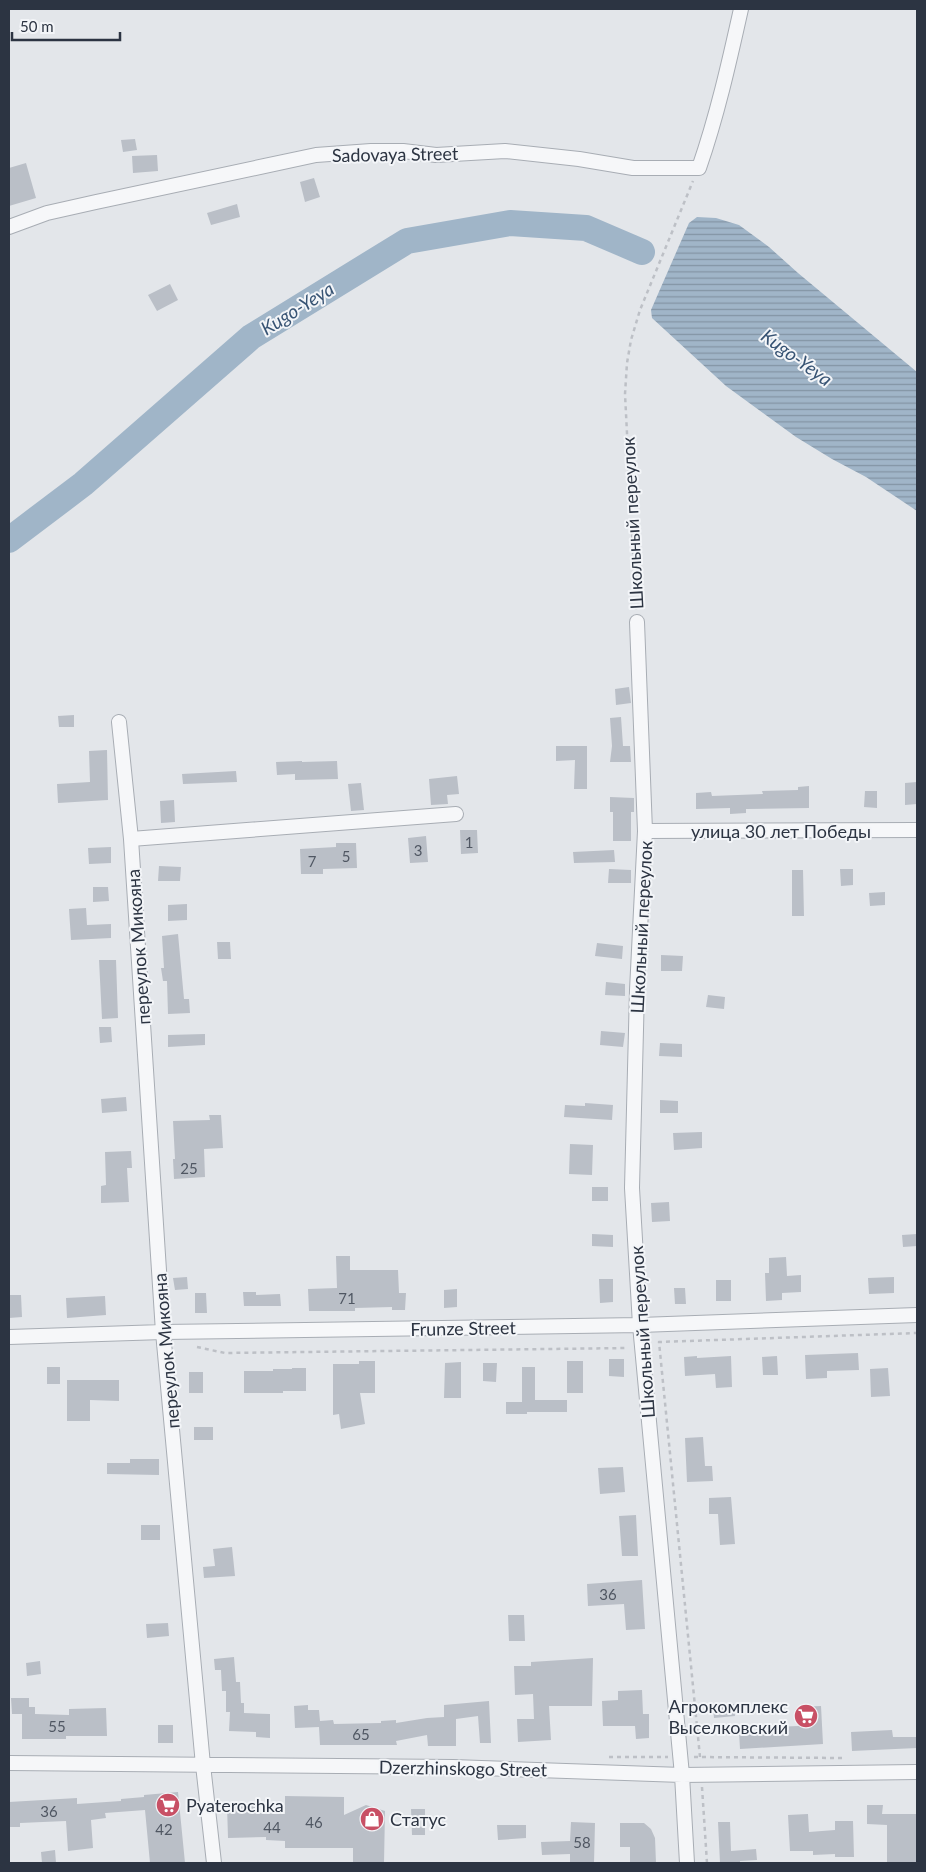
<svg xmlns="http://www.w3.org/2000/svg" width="926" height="1872" viewBox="0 0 926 1872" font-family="Lato,sans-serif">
  <defs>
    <pattern id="water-rules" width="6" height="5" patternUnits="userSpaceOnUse" patternTransform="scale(1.25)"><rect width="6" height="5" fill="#a0b5c8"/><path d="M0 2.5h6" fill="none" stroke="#8394a4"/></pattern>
  </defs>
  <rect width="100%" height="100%" fill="#e3e6ea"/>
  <path fill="url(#water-rules)" d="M697,217L716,218L739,225L769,247L798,273L917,372V511L866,477L832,459L796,437L726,386L652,318L651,310L689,223Z"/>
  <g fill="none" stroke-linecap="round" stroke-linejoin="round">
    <path stroke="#a0b5c8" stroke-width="26" d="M9,540L83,484L251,337L407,241L510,223L586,228L642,252"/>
  </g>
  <path fill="#babfc7" d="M135,139L137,150L123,152L121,140Z
    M157,155L158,171L133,173L132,156Z
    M26,163L36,198L9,206V168Z
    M314,178L320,197L305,202L300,182Z
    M237,204L240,217L211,225L207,213Z
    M170,284L178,300L157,311L148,295Z
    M629,687L631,703L616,705L615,689Z
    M74,715V727H59L58,716Z
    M621,717L623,746H630L631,762H610L612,746L610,718Z
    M556,746H587V789H574L575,760L556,761Z
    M107,750L108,800L58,803L57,784L90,782L89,751Z
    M302,761V762L337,761L338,779L295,780V774L277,775L276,762Z
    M236,771L237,782L183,784L182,774Z
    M457,776L459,794L447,795L448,804L431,805L429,779Z
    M917,782V804L905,805V783Z
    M361,783L364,810L351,811L348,784Z
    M809,786V808L746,809V813L730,814V808L696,809V793L711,792L712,796L763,794L762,791L798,790V787Z
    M865,791H877V808L864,807Z
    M610,797L634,798V812H631V841H613V812H610Z
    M174,800L175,822L161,823L160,801Z
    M460,830H477L478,853L461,854Z
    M426,836L428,862L410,863L408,838Z
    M336,843H356L357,868L323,869V874H301L300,849L336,847Z
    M111,847V863L89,864L88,848Z
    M614,850L615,862L574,863L573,852Z
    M159,866L181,867L180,881H158Z
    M609,869L631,870V883H608Z
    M840,869H853V885L841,886Z
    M792,870H803L804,916H792Z
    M93,887H108L109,901L93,902Z
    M885,892V905L870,906L869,893Z
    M187,904V920L168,921V905Z
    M86,908L87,925L111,924V938L71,940L69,909Z
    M178,934L184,999H189L190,1013L168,1014L167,981H163L161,968H164L162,936Z
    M217,942H230L231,959H218Z
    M597,943L623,946L622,959L595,956Z
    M661,955L683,956L682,971H661Z
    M99,960H116L118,1018L102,1019Z
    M606,982L625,984V996L605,995Z
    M708,995L725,997L724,1009L706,1007Z
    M99,1027H111L112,1042L100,1043Z
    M601,1031L625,1033L623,1047L600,1045Z
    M205,1034V1045L168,1047V1035Z
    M660,1043L682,1044V1057L659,1056Z
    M126,1097L127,1111L102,1113L101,1099Z
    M660,1100L678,1101V1113H660Z
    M585,1103L613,1105L612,1120L564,1117L565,1105L585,1106Z
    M209,1115H221L223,1148L204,1149L205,1177L174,1179L173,1159H175L173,1121L210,1120Z
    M702,1132V1148L674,1150L673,1133Z
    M570,1144L593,1145L592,1175L569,1174Z
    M131,1151L132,1168H127L129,1202L101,1203V1186L106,1185L105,1152Z
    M592,1187H608V1201H592Z
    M669,1202L670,1221L652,1222L651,1203Z
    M592,1234L613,1235V1247L592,1246Z
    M917,1234V1246L903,1247L902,1235Z
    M336,1256H350V1270H398L399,1293H406L405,1310H392V1307L355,1308V1311H309L308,1289L337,1288Z
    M786,1257L787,1276L801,1275V1292L782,1293V1300L766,1301L765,1273H769V1258Z
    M187,1277L188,1289L175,1290L173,1278Z
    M894,1277V1293L869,1294L868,1278Z
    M599,1279H613V1302L600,1303Z
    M716,1280H731V1301H716Z
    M674,1288H685L686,1304H675Z
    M457,1289V1307L444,1308V1290Z
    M243,1292H256V1295L280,1294L281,1306H244Z
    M195,1293H206L207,1313H195Z
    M9,1295H21L22,1317L9,1318Z
    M105,1296L106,1315L67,1318L66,1298Z
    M858,1353L859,1370L827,1371V1378L806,1379L805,1355Z
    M697,1356V1358L731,1356L732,1387L716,1388L715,1374L685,1376L684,1357Z
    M777,1356L778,1375H763L762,1357Z
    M609,1359H624V1377L609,1376Z
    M359,1361H375V1393H360L365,1424L341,1429L339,1414L333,1415V1364H359Z
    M567,1361H583V1393H567Z
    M461,1362V1398H444L445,1363Z
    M483,1363H497L496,1382L483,1381Z
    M47,1367H60V1384H47Z
    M522,1367H535V1400H567V1412H527V1414H506V1402H522Z
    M292,1368H306V1391H283V1393H244V1371H273V1369H292Z
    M888,1368L890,1396L871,1397L870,1369Z
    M189,1372H203V1393H189Z
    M67,1380H119V1401L90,1400V1421H67Z
    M194,1427H213V1440H194Z
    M703,1437L705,1466H712L713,1481L687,1482L685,1438Z
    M130,1459H159V1475L107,1474V1463H130Z
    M623,1467L625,1492L600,1494L598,1468Z
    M731,1497L735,1544L720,1545L718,1514H709V1498Z
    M636,1515L638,1556H622L619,1516Z
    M141,1525H160V1540H141Z
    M232,1547L235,1576L204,1578L203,1567L215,1566L213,1549Z
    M642,1580L645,1629L626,1630L624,1604L588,1606L587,1584Z
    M508,1615H524L525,1641H509Z
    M168,1623L169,1636L147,1638L146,1624Z
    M234,1657L236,1682H240L241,1703H244V1713L270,1714V1738L256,1737V1732L229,1731L230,1712H226V1691H222L221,1670H215L214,1659Z
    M593,1658L592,1706H549L551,1740L518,1742L517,1719H534L533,1694L515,1695L514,1666H531V1662Z
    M40,1661L41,1674L27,1676L26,1663Z
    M642,1690L643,1714H649V1738L636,1739L635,1726H603L602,1701L618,1700V1691Z
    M11,1698H29V1707H35V1714L69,1715V1709L106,1708L107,1736H66V1739H22V1714H12Z
    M489,1701L491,1743H480L478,1716L456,1719V1746H428L427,1735L396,1741L397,1745H320L319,1727L295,1728L294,1706L308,1705V1710H319L320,1721L333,1720L334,1724L381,1723V1721L396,1720V1723L427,1718L444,1717V1705Z
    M734,1704L735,1716L714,1718L713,1705Z
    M821,1706L823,1744L740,1749L739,1732L770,1731V1727L799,1726L798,1707Z
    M158,1725H173V1743H158Z
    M892,1730L893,1737H917V1748L852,1751L851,1732Z
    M178,1792L185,1863H150L145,1810L105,1813L106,1818L91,1820L93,1848L68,1851L66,1821L20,1823V1827H9V1802L77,1798V1804L121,1801V1799L144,1797V1795Z
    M285,1796L344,1797V1815L366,1805L385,1811L384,1863H353V1848H285V1841L266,1840V1837L228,1838L227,1805L257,1804L258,1813L285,1814Z
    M867,1805H883L882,1814H917V1863H887V1825L867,1824Z
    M411,1809H425V1835H412Z
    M808,1814L809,1832L835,1830V1821H853L854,1857H835V1854L813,1855V1851H790L788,1815Z
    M571,1822L595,1823L594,1863L570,1862V1854L542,1855L541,1842L570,1841Z
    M718,1822H730L731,1851L756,1849L757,1860L740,1861V1863H720Z
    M620,1823H644L651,1829L655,1838L656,1863H630V1847H620Z
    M497,1825H526V1838L498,1840Z
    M55,1850L56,1863H42L41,1852Z"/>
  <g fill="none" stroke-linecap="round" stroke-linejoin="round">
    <g stroke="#a8adb4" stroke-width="16">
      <path id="minor" d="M9,227L47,213L96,202L316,155L371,151H403L436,155L505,151L579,159L633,168H699C717,116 729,63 741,9
        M637,622L645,831L637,990L632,1188L640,1325L682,1775L687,1863
        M119,722L131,839L163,1332L203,1765L214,1863
        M645,831L917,830
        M131,839L456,814
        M9,1337L163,1332L640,1325L917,1315
        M9,1763L453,1767L682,1775L917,1772"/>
    </g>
    <path stroke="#bdc0c6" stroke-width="2.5" stroke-dasharray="4 4" stroke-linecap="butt" d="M636,610L625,394L627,363L631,340L640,310L693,181
      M197,1347L225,1353L628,1348
      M609,1757H668
      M694,1757L843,1758
      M700,1757L659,1342L917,1333
      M702,1787L707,1863"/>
    <use href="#minor" stroke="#f6f7f9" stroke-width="14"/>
  </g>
  <defs>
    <g id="supermarket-disc" transform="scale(1.25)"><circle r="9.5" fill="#c85065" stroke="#f3f5f8"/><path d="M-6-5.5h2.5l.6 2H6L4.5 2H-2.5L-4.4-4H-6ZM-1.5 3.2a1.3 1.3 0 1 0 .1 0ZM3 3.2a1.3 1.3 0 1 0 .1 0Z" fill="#fff"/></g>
    <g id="shop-disc" transform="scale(1.25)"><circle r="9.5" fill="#c85065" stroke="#f3f5f8"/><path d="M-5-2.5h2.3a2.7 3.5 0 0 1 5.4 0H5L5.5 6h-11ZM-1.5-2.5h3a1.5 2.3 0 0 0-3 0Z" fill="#fff"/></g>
  </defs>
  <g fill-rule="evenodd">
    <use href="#supermarket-disc" x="806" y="1716"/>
    <use href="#supermarket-disc" x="168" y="1805"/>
    <use href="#shop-disc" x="372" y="1819"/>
  </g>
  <g text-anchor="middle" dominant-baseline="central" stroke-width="4" stroke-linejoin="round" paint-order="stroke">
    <g font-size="15" fill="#505763">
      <text x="469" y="842">1</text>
      <text x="418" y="850">3</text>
      <text x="346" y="856">5</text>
      <text x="312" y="861">7</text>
      <text x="189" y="1168">25</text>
      <text x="347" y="1298">71</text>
      <text x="608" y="1594">36</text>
      <text x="57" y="1726">55</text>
      <text x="361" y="1734">65</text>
      <text x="49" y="1811">36</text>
      <text x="314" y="1822">46</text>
      <text x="272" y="1827">44</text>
      <text x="164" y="1829">42</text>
      <text x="582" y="1842">58</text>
    </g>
    <g font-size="18" fill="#2c3442" stroke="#f3f5f8">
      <text transform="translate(395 154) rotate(-1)">Sadovaya Street</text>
      <text transform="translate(632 523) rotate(-93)">Школьный переулок</text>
      <text x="781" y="831">улица 30 лет Победы</text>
      <text transform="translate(641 927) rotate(-87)">Школьный переулок</text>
      <text transform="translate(138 947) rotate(-94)">переулок Микояна</text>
      <text transform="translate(463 1328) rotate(-1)">Frunze Street</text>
      <text transform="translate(642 1332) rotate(-94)">Школьный переулок</text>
      <text transform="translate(166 1351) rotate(-95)">переулок Микояна</text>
      <text transform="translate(463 1768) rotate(1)">Dzerzhinskogo Street</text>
    </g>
    <g font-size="18" fill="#2c3442" stroke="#f3f5f8" text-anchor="start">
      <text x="788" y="1706" text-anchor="end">Агрокомплекс<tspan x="788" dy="21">Выселковский</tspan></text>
      <text x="186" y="1805">Pyaterochka</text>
      <text x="390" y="1819">Статус</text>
    </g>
    <g font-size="19" font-style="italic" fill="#385474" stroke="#f3f5f8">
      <text transform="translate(297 308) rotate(-32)">Kugo-Yeya</text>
      <text transform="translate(797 357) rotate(36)">Kugo-Yeya</text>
    </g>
  </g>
  <rect width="926" height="1872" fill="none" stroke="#2c3442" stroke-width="20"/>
  <path d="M12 32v8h108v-8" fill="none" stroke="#2c3442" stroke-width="2.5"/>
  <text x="20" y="32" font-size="15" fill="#2c3442" stroke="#f3f5f8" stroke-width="4" paint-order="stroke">50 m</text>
</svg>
